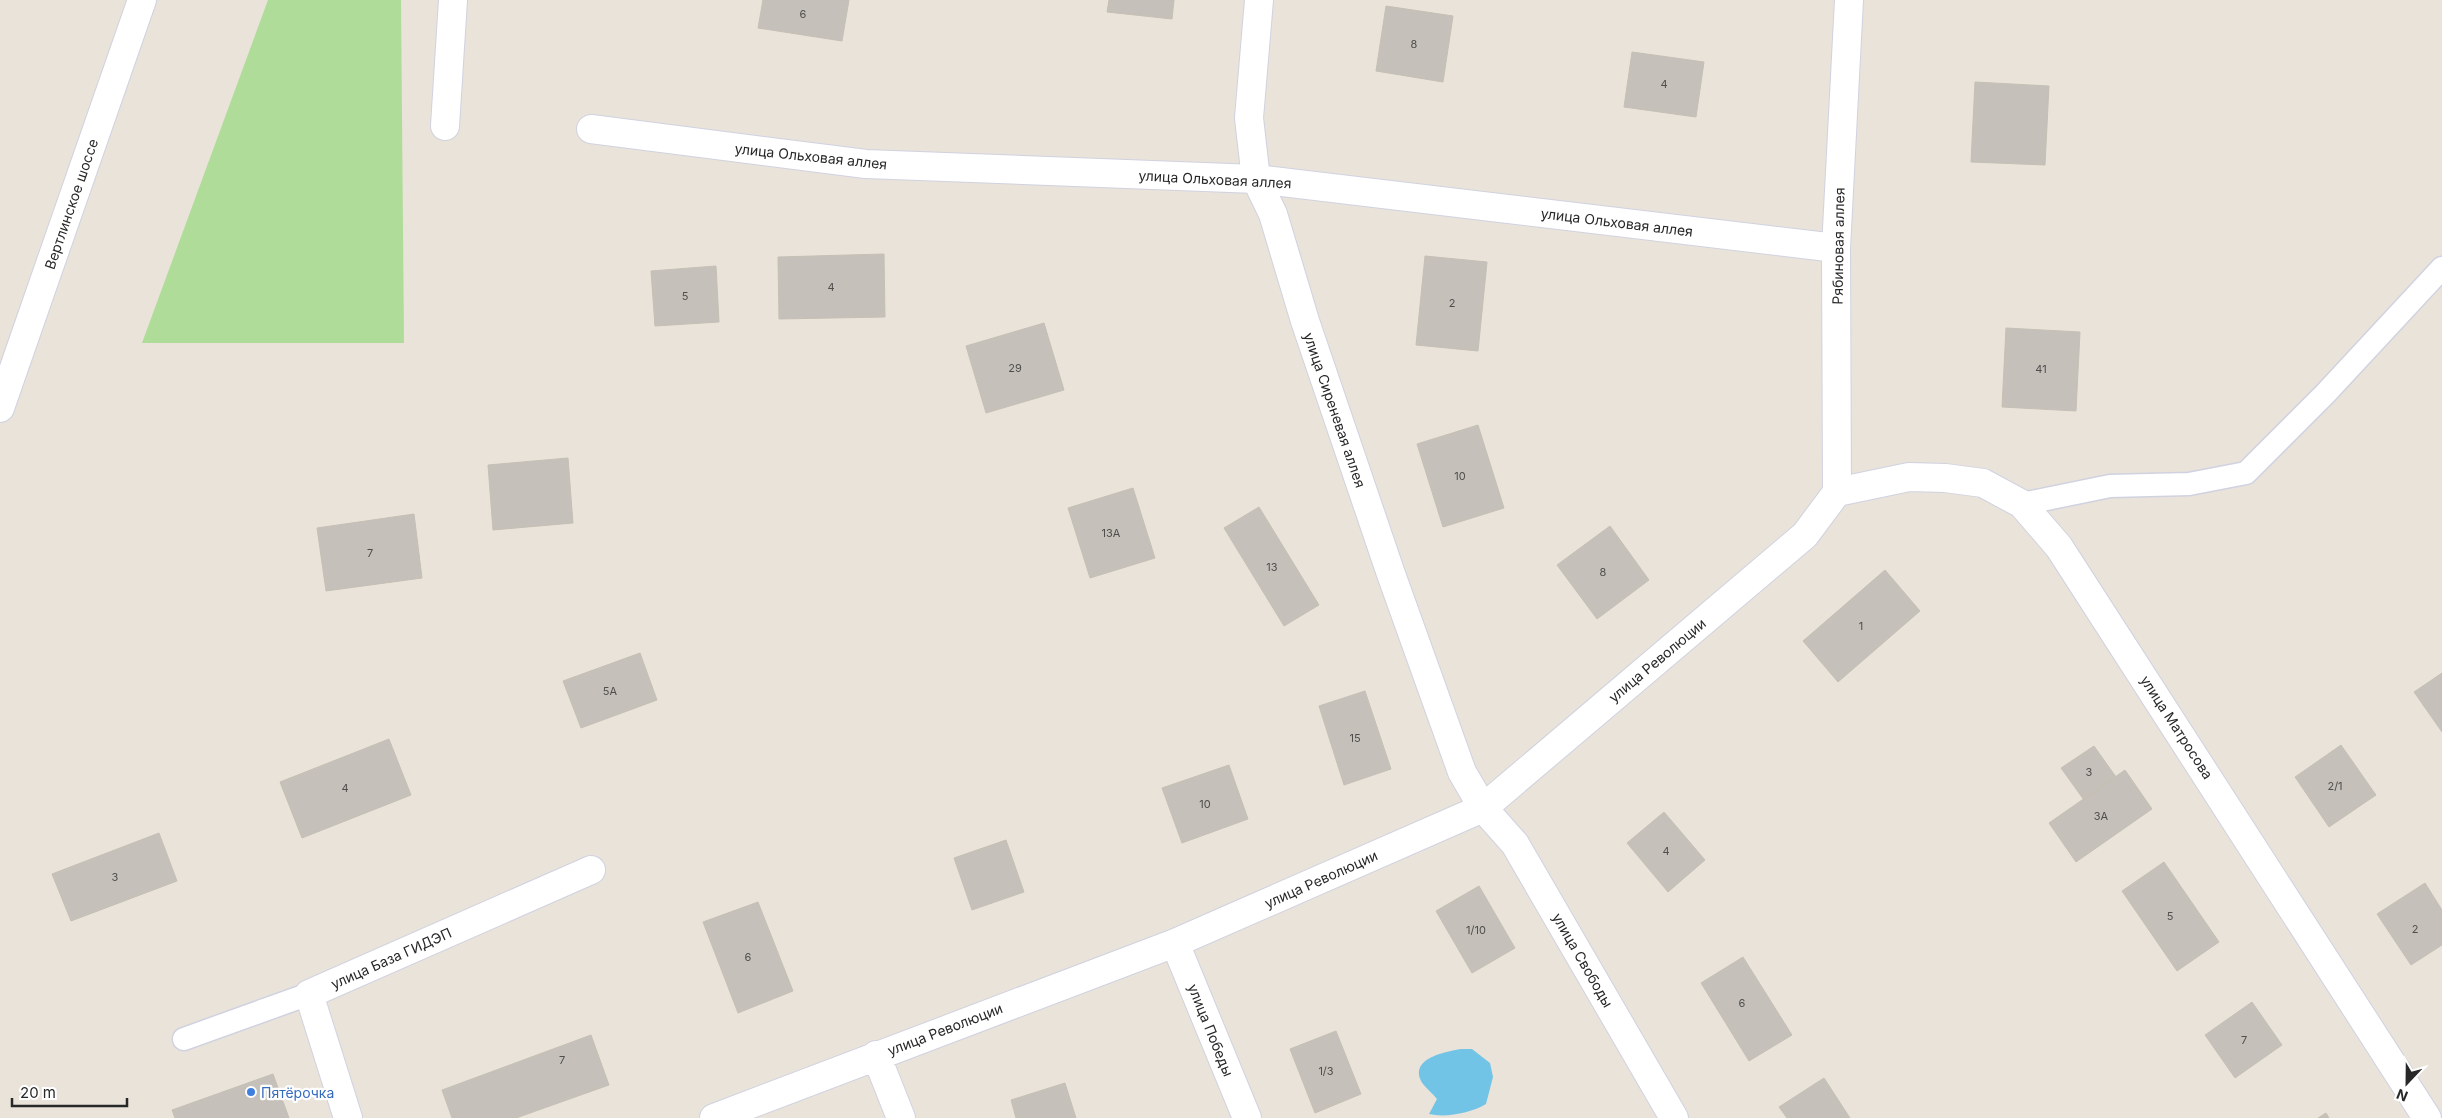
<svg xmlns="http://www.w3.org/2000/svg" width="2442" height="1118" viewBox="0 0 2442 1118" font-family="Inter,sans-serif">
  <rect width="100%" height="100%" fill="#eae3da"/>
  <path fill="#afdd99" d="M268,0H401L404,343H142Z"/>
  <path fill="#72c4e6" d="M1461,1049H1472L1490,1063L1493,1077L1486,1104C1471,1113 1446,1118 1429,1114L1437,1099C1433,1094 1427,1089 1423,1084C1407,1059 1444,1052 1461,1049Z"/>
  <path fill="#c5c0ba" stroke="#c5bfb4" d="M763,0H849L842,41L758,28Z
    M1109,0H1174L1172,19L1107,12Z
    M1386,6L1453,16L1443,82L1376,71Z
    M1632,52L1704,62L1696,117L1624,107Z
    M1975,82L2049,86L2045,165L1971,162Z
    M884,254L885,317L779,319L778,257Z
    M1425,256L1487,262L1478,351L1416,345Z
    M716,266L719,322L655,326L651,271Z
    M1044,323L1064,390L986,413L966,346Z
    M2006,328L2080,332L2076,411L2002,407Z
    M1478,425L1504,508L1443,527L1417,444Z
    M568,458L573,523L493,530L488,465Z
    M1133,488L1155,558L1090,578L1068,508Z
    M1259,507L1319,605L1284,626L1224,528Z
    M414,514L422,578L326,591L317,528Z
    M1610,526L1649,580L1597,619L1557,565Z
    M1885,570L1920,611L1838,682L1803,641Z
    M640,653L657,700L581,728L563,681Z
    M2442,673V732L2414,692Z
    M1365,691L1391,769L1344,785L1319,706Z
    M389,739L411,795L302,838L280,782Z
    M2341,745L2376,795L2329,827L2295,777Z
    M2094,746L2116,777L2084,800L2061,768Z
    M1229,765L1248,819L1182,843L1162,788Z
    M2125,770L2152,809L2076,862L2049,823Z
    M1664,812L1705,860L1668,892L1627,843Z
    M159,833L177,881L71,921L52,874Z
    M1006,840L1024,892L972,910L954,858Z
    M2164,862L2219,942L2177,971L2122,891Z
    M2425,883L2442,910V945L2411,965L2377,914Z
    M1479,886L1515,948L1472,973L1436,911Z
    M758,902L793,991L738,1013L703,922Z
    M1743,957L1792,1035L1749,1061L1701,983Z
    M2252,1002L2282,1045L2235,1078L2205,1035Z
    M1336,1031L1361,1094L1315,1113L1290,1049Z
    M591,1035L609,1085L516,1118H452L442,1090Z
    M273,1074L289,1118H175L172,1110Z
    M1824,1078L1850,1118H1787L1779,1107Z
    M1065,1083L1076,1118H1016L1011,1100Z
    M2326,1113L2329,1118H2318Z"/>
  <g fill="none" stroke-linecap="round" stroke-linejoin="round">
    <g stroke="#d0d2e0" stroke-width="25">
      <path id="service" d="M2022,504L2110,486L2189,484L2246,473L2325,394L2442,268
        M184,1039L309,994"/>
    </g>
    <g stroke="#d0d2e0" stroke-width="30">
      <path id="minor" d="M1259,0L1249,118L1256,179L1273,214L1305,321L1391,574L1462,772L1483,808L1515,844L1674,1118
        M445,126L453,0
        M591,129L866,164L1256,179L1836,248
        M1837,492L1909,477L1945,478L1983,483L2022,504L2059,547L2427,1118
        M1837,492L1836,248L1849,0
        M1175,943L1247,1118
        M876,1055L901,1118
        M348,1118L309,994L591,870
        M714,1118L1175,943L1483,808L1805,535L1837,492"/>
    </g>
    <g stroke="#d0d2e0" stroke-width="30">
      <path id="secondary" d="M0,408L142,0"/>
    </g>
    <use href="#service" stroke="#fff" stroke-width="22"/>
    <use href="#minor" stroke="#fff" stroke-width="28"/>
    <use href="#secondary" stroke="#fff" stroke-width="28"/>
  </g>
  <circle fill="#3f7fe0" stroke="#fff" stroke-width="2" cx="251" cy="1092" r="5"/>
  <g text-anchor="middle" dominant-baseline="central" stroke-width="4.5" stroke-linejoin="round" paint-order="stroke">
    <g font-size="11" fill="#4f4e4c">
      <text x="803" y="14">6</text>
      <text x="1414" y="44">8</text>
      <text x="1664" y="84">4</text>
      <text x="831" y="287">4</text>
      <text x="685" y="296">5</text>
      <text x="1452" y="303">2</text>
      <text x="1015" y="368">29</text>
      <text x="2041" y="369">41</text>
      <text x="1460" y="476">10</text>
      <text x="1111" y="533">13А</text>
      <text x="370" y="553">7</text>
      <text x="1272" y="567">13</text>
      <text x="1603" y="572">8</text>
      <text x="1861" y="626">1</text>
      <text x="610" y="691">5А</text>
      <text x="1355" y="738">15</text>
      <text x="2089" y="772">3</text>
      <text x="2335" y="786">2/1</text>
      <text x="345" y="788">4</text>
      <text x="1205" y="804">10</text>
      <text x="2101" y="816">3А</text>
      <text x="1666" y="851">4</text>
      <text x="115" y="877">3</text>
      <text x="2170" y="916">5</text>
      <text x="2415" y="929">2</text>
      <text x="1476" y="930">1/10</text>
      <text x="748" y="957">6</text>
      <text x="1742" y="1003">6</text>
      <text x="2244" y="1040">7</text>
      <text x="562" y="1060">7</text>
      <text x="1326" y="1071">1/3</text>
    </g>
    <g font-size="14" fill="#282828" stroke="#fff">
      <text transform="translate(811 156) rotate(6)">улица Ольховая аллея</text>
      <text transform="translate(1215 179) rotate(3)">улица Ольховая аллея</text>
      <text transform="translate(71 204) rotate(-71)">Вертлинское шоссе</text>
      <text transform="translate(1617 222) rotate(7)">улица Ольховая аллея</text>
      <text transform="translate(1838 246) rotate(-89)">Рябиновая аллея</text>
      <text transform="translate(1335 410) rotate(71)">улица Сиреневая аллея</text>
      <text transform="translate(1657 660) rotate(-40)">улица Революции</text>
      <text transform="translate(2177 727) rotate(57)">улица Матросова</text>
      <text transform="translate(1321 879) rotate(-24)">улица Революции</text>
      <text transform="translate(391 958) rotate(-24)">улица База ГИДЭП</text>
      <text transform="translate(1583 960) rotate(60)">улица Свободы</text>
      <text transform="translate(945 1029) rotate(-21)">улица Революции</text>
      <text transform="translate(1211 1030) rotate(68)">улица Победы</text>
    </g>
    <g font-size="14" fill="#366cbe" stroke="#fff" text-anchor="start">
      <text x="261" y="1092">Пятёрочка</text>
    </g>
  </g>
  <g transform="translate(2407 1083) rotate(202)" stroke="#ffffff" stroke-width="4" paint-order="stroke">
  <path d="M0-4L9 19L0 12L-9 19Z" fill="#282828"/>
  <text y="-8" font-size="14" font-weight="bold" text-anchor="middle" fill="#282828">N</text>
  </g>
  <path d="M12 1098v8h115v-8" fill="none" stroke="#282828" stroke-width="2.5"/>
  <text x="20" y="1098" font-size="15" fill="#282828" stroke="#ffffff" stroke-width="4" paint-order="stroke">20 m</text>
</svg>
